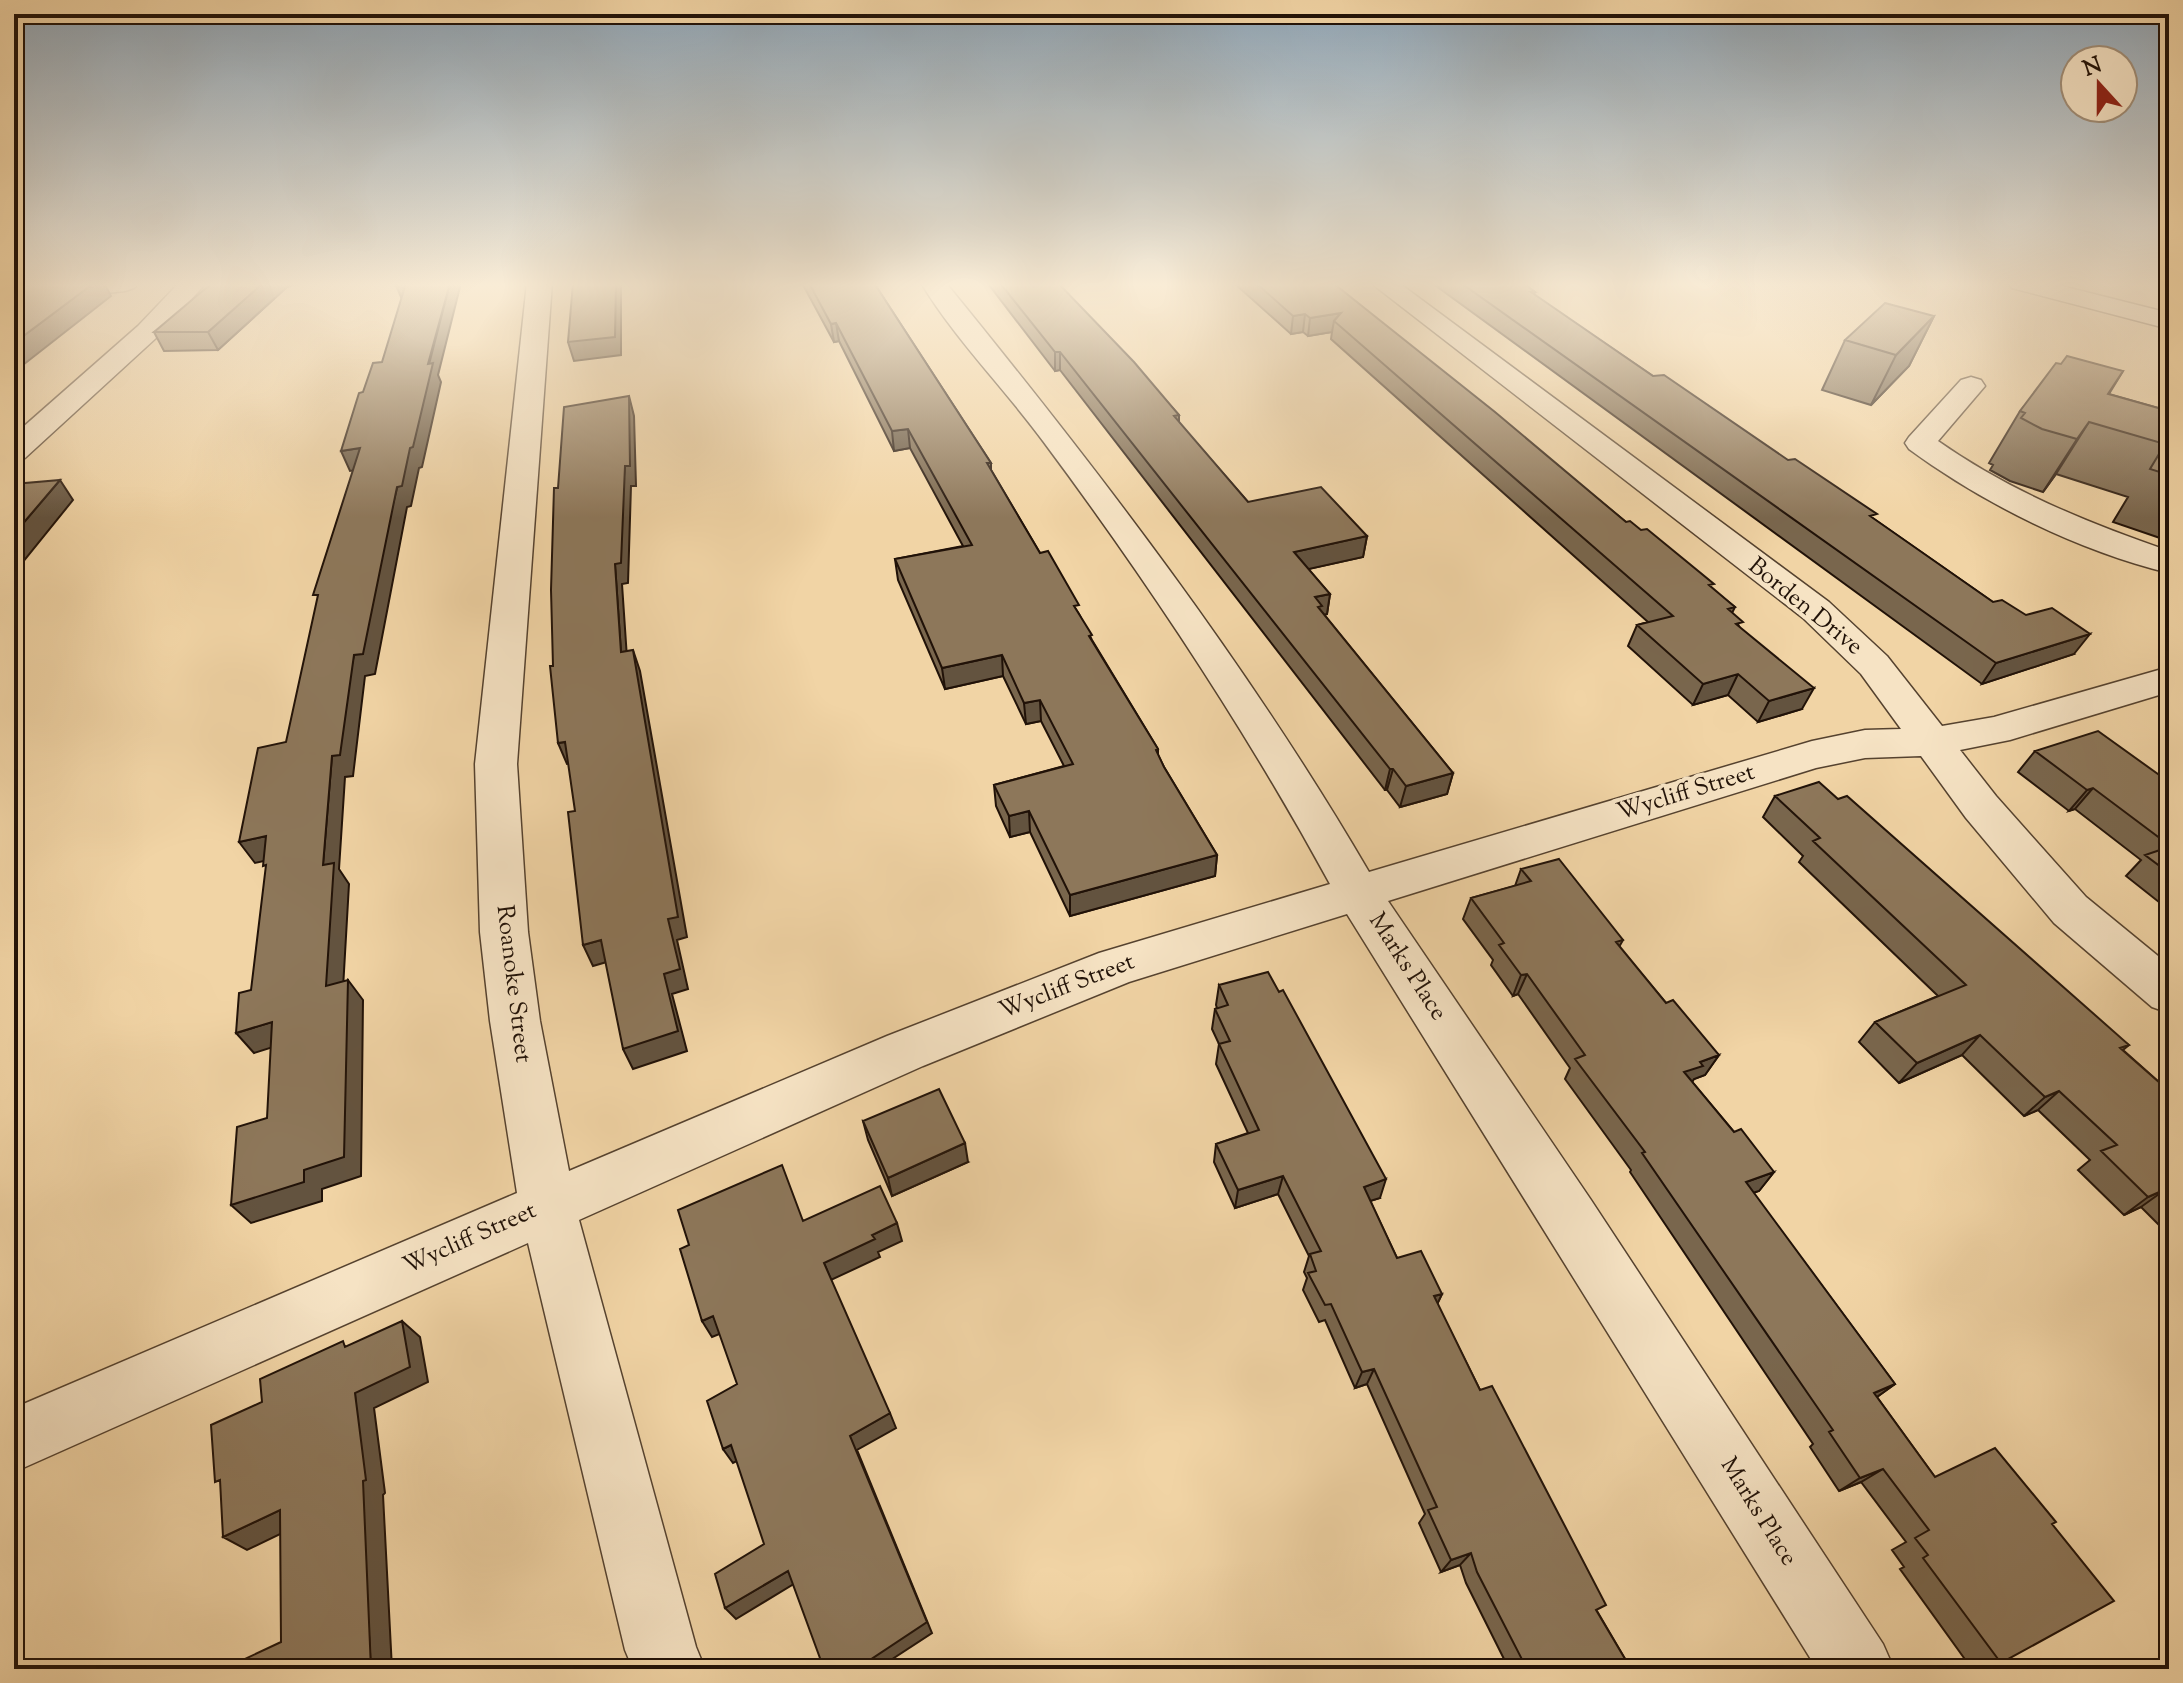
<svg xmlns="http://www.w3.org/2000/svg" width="2183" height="1683" viewBox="0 0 2183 1683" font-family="'Sorts Mill Goudy',serif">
  <rect width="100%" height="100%" fill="#f1d4a5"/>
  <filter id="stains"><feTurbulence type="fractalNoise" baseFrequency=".0025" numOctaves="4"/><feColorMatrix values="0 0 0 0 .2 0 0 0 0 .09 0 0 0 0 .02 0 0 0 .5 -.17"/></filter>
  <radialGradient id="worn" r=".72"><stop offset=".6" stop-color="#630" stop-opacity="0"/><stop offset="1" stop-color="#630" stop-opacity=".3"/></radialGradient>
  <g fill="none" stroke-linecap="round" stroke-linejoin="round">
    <g stroke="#55422f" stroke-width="3">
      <path id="minor" d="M57,283H138L134,288L125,291L14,303V287Z
        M179,283H206L156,338L25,458L14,460V435L138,326Z
        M527,283H552L517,764L528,932L540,1021L569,1171L887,1036L1099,953L1330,884C1246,730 1148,582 1043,441C1004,388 955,339 921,283H946C1099,471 1247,663 1369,872L1812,741L1865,730L1901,729L1861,674L1803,618L1371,283H1399L1829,602L1887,656L1942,726L1994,717L2169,667V692L2010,740L1960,750L1996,796L2086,897L2169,965V1013L2152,1007L2054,923L1966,818L1921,756L1865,758L1816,768L1388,901L1591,1200L1883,1644L1894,1669H1817L1347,914L1129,982L923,1066L579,1220L696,1647L705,1669H633L625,1650L528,1243L14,1472V1408L517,1193L490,1021L480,932L475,764Z
        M2008,283H2050L2169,313V329L2012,288Z
        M1971,377L1981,380L1985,386L1938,441C2009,491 2088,523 2169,551V573C2079,551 1984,504 1909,449L1905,443L1909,437L1961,380Z"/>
    </g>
    <use href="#minor" fill="#f6e3c4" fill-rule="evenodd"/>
  </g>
  <path fill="#79664d" stroke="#211208" stroke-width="2" d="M802,283H874L991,463V470L1040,553L1079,614L1092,640L1158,749V755L1164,767L1217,855L1215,876L1070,916L1030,832L1010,837L996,806L994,785L1064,766L1041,721L1026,724L1003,676L945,689L898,580L895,559L963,546L910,448L894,451L839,341L834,342Z
    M981,283H1058L1179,415V423L1248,502L1367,536L1363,557L1308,569L1330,594L1327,614L1324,615L1453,773L1447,794L1400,807L1387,790H1385L1060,370L1055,371L989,285Z
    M1234,283H1333L1626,522L1735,607L1732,613L1740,628L1802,709L1758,722L1728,695L1693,705L1628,646L1637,625L1648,622L1331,339L1332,332L1308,336L1303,332L1291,334Z
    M1432,283H1523L1535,292L1534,295L1653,376L1874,519L1993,602L2074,654L1982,684Z
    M287,287L218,350L164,351L154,332Z
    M1934,316L1909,366L1871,405L1822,390L1845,340Z
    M2061,364L2123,371L2109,394L2169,411V525L2160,538L2113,522L2128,497L2056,474L2043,492L2010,481L1990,470L1993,465L1989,463L2020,411Z
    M2035,751L2169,782V910L2126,876L2141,860L2075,809L2069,811L2018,772Z
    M1775,796L2129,1045L2123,1050L2169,1091V1235L2141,1207L2124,1215L2078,1170L2090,1160L2038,1110L2024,1116L1962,1055L1899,1083L1859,1042L1875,1022L1938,996L1799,862L1803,856L1763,817Z
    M1521,869L1623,940L1619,947L1666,1003L1719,1055L1705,1075L1694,1079L1692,1082L1734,1132L1774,1172L1759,1191L1753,1193L1895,1384L1877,1397L1935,1477L2052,1524L2001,1663L1984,1669H1972L1900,1569L1904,1567L1892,1550L1906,1542L1861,1482L1839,1491L1810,1447L1813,1444L1630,1172L1631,1170L1565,1079L1570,1068L1518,994L1513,996L1491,965L1493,960L1463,919L1471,898L1515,886Z
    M1219,985L1380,1198L1370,1201L1397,1258L1442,1294L1437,1304L1480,1390L1597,1611L1631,1669H1509L1466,1583L1460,1565L1441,1572L1419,1523L1425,1514L1367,1384L1355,1388L1325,1320L1319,1322L1303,1290L1307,1278L1304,1272L1309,1256L1278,1194L1235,1208L1214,1162L1216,1144L1248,1133L1216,1064L1219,1044L1212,1029L1215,1009L1217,1008L1216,1005Z
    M863,1121L968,1162L892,1196L868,1140Z"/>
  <path fill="#63533f" stroke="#211208" stroke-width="2" d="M94,283H104L111,296L14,372V343Z
    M263,283H304L287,287L218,350L208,332Z
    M395,283H409L401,297Z
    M450,283H461L438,375L441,382L422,467L419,468L411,506L407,507L375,674L365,676L353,776L345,777L339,869L349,884L342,1006L326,986L323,865L332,756L354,655Z
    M616,283H621V355L574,361L568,342Z
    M1341,313L1334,321L1332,332L1308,336L1310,318Z
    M1305,314L1303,332L1291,334L1293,316Z
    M1934,316L1909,366L1871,405L1896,355Z
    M836,323L839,341L834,342L831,324Z
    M1055,352H1060V370L1055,371Z
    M629,396L634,416L636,486H631L628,583L622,584L628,673L621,652L615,564L625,466Z
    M2089,422L2056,474L2043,492L2077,439Z
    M908,429L910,448L894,451L892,431Z
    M360,448L370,468L350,471L341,451Z
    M60,480L73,500L22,563L14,576V534Z
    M1367,536L1363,557L1291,573L1294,552Z
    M1330,594L1327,614L1320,616L1315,597Z
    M2090,634L2074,654L1982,684L1996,663Z
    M633,650L640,671L687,937L677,940L688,989L672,994L687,1051L633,1069L623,1049L664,974L668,919Z
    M1002,655L1003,676L945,689L942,668Z
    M1738,674L1728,695L1693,705L1703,684Z
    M1814,688L1802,709L1758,722L1769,701Z
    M1040,700L1041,721L1026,724L1024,703Z
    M565,742L574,763L567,764L558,743Z
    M1390,769H1393L1387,790H1385Z
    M1453,773L1447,794L1400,807L1406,786Z
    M2093,788L2075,809L2069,811L2087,790Z
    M1029,811L1030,832L1010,837L1009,816Z
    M266,836L282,857L255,863L239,842Z
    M1217,855L1215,876L1070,916V895Z
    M601,940L610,961L593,966L583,945Z
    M1527,974L1518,994L1513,996L1521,975Z
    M348,980L363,1000L361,1176L322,1189V1201L251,1223L231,1205L304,1170Z
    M272,1022L289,1042L254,1053L236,1033Z
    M1980,1035L1962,1055L1899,1083L1917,1063Z
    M1719,1055L1705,1075L1694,1079L1690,1085L1684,1072L1700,1062Z
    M2059,1091L2038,1110L2024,1116L2045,1097Z
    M965,1143L968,1162L892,1196L888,1178Z
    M1774,1172L1759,1191L1730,1200L1746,1182Z
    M1283,1176L1278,1194L1235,1208L1238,1190Z
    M1386,1179L1380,1198L1357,1205L1364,1187Z
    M2166,1189L2141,1207L2124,1215L2148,1197Z
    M897,1223L902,1241L878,1252L880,1257L831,1280L824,1263L872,1235Z
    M1442,1294L1434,1311V1296Z
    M713,1316L722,1333L712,1337L702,1321Z
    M402,1321L420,1337L428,1382L374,1408L385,1493L383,1495L392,1669H371L355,1393Z
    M1374,1369L1367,1384L1355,1388L1362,1372Z
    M1895,1384L1874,1399V1393Z
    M890,1413L896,1428L857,1450L932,1633L877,1669H866L864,1664L850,1436Z
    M731,1445L741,1459L733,1463L723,1449Z
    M1883,1469L1861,1482L1839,1491L1860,1478Z
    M280,1510L303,1523L247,1550L223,1537Z
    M1471,1553L1460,1565L1441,1572L1451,1560Z
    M788,1571L797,1582L736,1619L725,1608Z"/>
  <path fill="#8d775a" stroke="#211208" stroke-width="2" d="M52,283H94L14,343V287Z
    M212,283H263L208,332H154Z
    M406,283H450L428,364L433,363L413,447L410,448L402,486L397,487L363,654L354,655L340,755L332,756L323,865L334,863L326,986L348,980L344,1157L304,1170V1182L231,1205L237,1127L267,1118L272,1022L236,1033L239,993L251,990L266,865L263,866L266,836L239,842L258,748L286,742L318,595H313L360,448L341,451L359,393L363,392L373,363L382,362Z
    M573,283H616L615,337L568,342Z
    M809,283H874L991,463H987L1040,553L1048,551L1079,605L1074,606L1092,635L1089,636L1158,749L1156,750L1164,767L1217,855L1070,895L1029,811L1009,816L994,785L1073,764L1040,700L1024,703L1002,655L942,668L895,559L972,545L908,429L892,431L836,323L831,324Z
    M1000,283H1058L1134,362L1179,415L1174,416L1248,502L1321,487L1367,536L1294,552L1330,594L1315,597L1322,606L1318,607L1453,773L1406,786L1393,769H1390L1060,352H1055Z
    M1256,283H1333L1495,412L1626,522L1630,521L1641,530L1647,529L1714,584L1709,585L1735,607L1728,609L1743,622L1736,624L1814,688L1769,701L1738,674L1703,684L1637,625L1673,616L1334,321L1341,313L1310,318L1305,314L1293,316Z
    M1461,283H1523L1535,292H1531L1653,376L1664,375L1788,460L1795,459L1877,514L1870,516L1993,602L2002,600L2026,615L2052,608L2090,634L1996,663Z
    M1885,303L1934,316L1896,355L1845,340Z
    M2067,356L2123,371L2108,394L2169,411V475L2150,469L2165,444L2089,422L2077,439L2042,429L2021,418L2025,413L2020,411L2056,363L2061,364Z
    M629,396L630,466H625L621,563L615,564L621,652L633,650L678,917L668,919L680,969L664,974L678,1031L623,1049L601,940L583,945L568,812L575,811L565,742L558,743L550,666H553L551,590L554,488H558L564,407Z
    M60,480L14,534V484Z
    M2098,731L2169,782V845L2093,788L2087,790L2035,751Z
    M1819,782L1838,799L1847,796L2129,1045L2120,1048L2169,1091V1192L2166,1189L2148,1197L2101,1151L2117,1145L2059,1091L2045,1097L1980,1035L1917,1063L1875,1022L1966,985L1813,841L1820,838L1775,796Z
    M2169,847V873L2145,855Z
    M1559,859L1623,940L1616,942L1666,1003L1673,1000L1719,1055L1700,1062L1703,1066L1684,1072L1734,1132L1741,1129L1774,1172L1746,1182L1895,1384L1874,1393L1935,1477L1995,1448L2056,1522L2052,1524L2114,1601L2001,1663L1923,1558L1928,1555L1915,1538L1929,1530L1883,1469L1860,1478L1829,1432L1833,1430L1642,1153L1645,1152L1575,1059L1585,1055L1527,974L1521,975L1499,945L1504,943L1471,898L1531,881L1521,869Z
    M1268,972L1279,992L1283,990L1386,1179L1364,1187L1397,1258L1421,1251L1442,1294L1434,1296L1480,1390L1492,1386L1606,1605L1596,1610L1631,1669H1527L1477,1572L1471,1553L1451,1560L1428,1510L1437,1507L1374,1369L1362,1372L1331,1304L1325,1305L1308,1273L1316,1271L1310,1254L1321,1251L1283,1176L1238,1190L1216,1144L1259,1130L1219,1044L1230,1041L1215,1009L1228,1005L1219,985Z
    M939,1089L965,1143L888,1178L863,1121Z
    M782,1165L803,1221L880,1186L897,1223L872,1235L875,1239L824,1263L890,1413L850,1436L927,1622L864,1664L866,1669H824L788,1571L725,1608L715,1574L764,1544L731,1445L723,1449L707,1401L737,1384L713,1316L702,1321L680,1249L689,1245L678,1210Z
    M402,1321L410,1367L355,1393L366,1480L363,1481L371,1669H230V1666L281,1642L280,1510L223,1537L220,1480L215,1482L211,1425L262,1402L260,1379L343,1341L345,1347Z"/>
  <linearGradient id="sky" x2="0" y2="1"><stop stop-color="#8fa6b8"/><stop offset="0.55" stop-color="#f9ecd6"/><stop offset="1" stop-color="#f9ecd6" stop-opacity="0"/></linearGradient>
  <rect width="2183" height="518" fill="url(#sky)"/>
  <g text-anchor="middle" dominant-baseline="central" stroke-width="8" stroke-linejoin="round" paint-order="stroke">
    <g font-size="24" fill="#211208" stroke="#f6e3c4">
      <text transform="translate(1805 607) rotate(39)">Borden Drive</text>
      <text transform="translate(1686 793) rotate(-17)">Wycliff Street</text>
      <text transform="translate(1407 967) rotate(57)">Marks Place</text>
      <text transform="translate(513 984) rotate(83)">Roanoke Street</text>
      <text transform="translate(1067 987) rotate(-21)">Wycliff Street</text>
      <text transform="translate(470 1239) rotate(-24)">Wycliff Street</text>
      <text transform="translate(1758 1512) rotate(58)">Marks Place</text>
    </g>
  </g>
  <rect width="2183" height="1683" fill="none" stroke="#f1d4a5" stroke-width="48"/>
  <rect x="16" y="16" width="2151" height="1651" fill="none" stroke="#211208" stroke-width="4"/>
  <rect x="24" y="24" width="2135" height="1635" fill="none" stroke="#211208" stroke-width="2"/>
  <g transform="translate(2099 84) rotate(339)"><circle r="38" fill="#f6e3c4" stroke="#a18f79" stroke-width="2"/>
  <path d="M0-6L14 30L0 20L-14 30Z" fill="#8f2418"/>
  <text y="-12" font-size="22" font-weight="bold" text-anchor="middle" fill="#211208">N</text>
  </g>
  <rect width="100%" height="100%" filter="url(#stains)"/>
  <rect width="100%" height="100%" fill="url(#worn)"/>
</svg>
